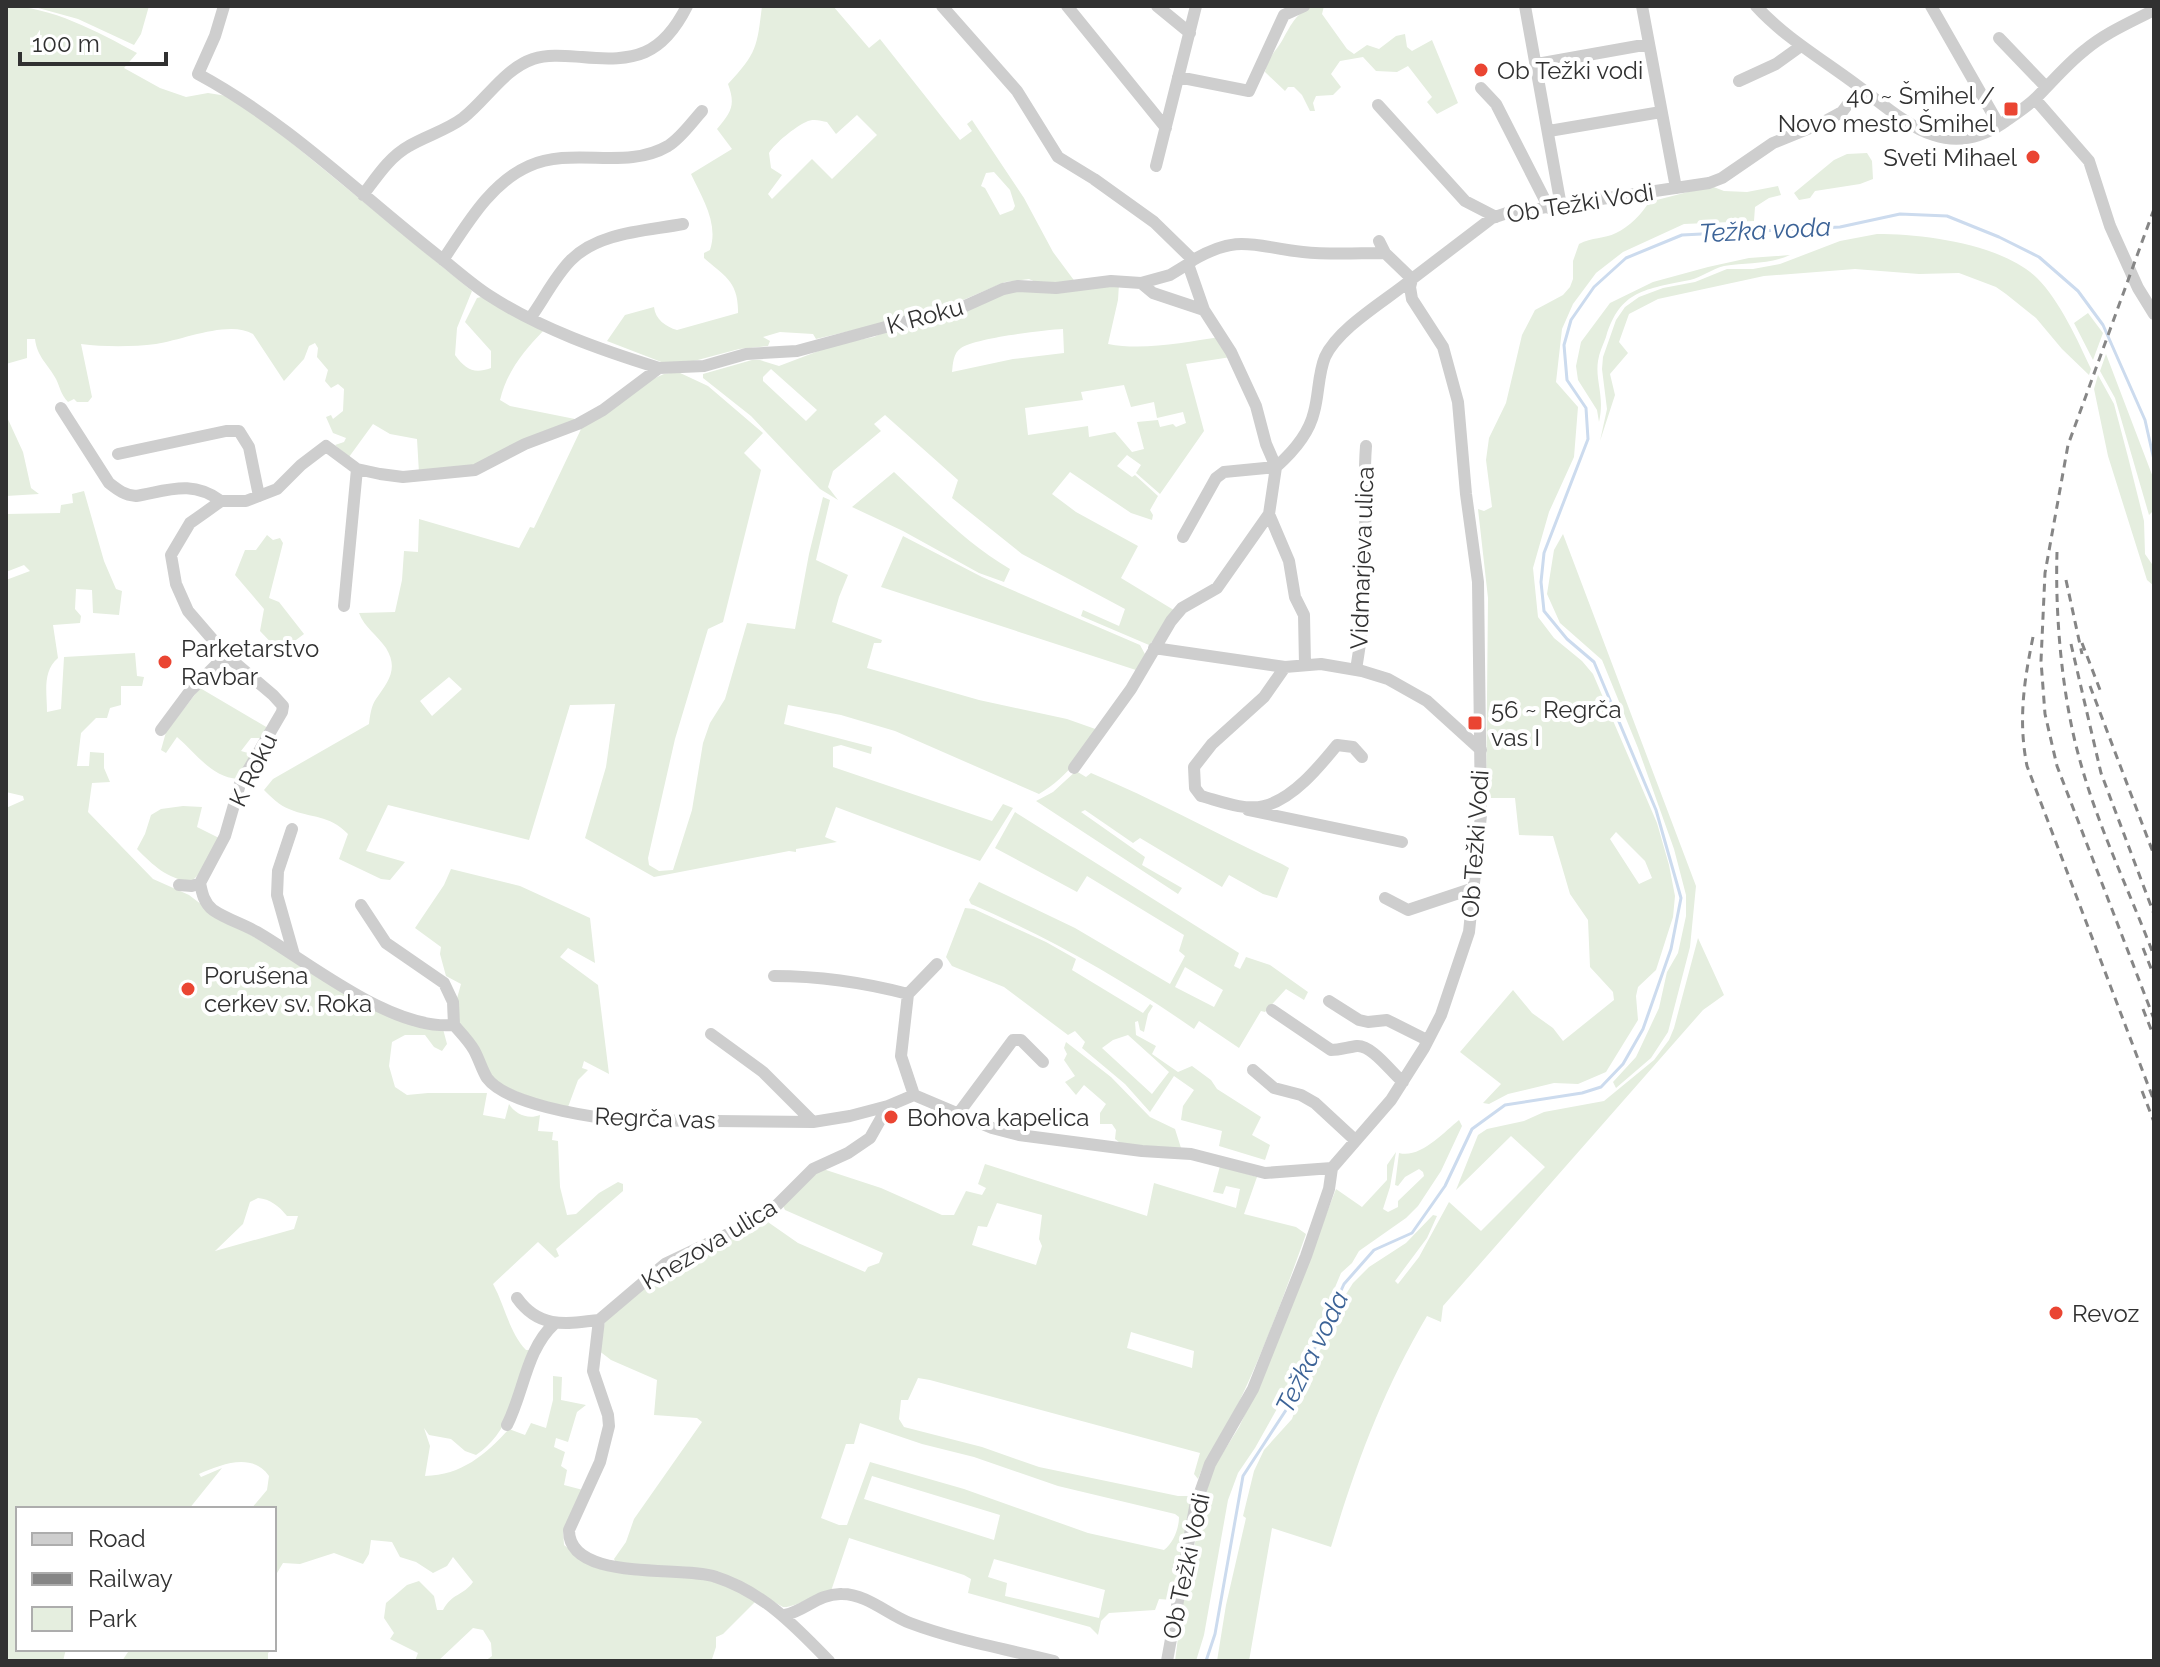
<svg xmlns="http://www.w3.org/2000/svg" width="2160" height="1667" viewBox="0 0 2160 1667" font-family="Raleway,sans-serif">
  <rect width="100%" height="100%" fill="#fff"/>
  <path fill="#e5eedf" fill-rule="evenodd" d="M6,6C51,6 98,32 137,53L124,68L160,88L186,97L208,93L227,96L254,112L472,291L457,328L455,355C466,370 474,374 491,368V351L465,322L477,298L481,297L544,330C524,351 507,371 500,400L510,406L580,420L468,469L419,473L417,439L390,434L373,424L349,457L335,445L344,442L346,438L333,433L326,417L331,415L333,419L343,411L344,389L338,384L331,388L325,381L328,370L317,357L318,348L315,343L309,346L304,359L284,381L253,334C229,320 183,340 156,344C132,347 104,347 81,344L92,397L88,402H77L74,399L68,402C61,395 60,387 56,379C48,364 37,357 35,339H27V358L6,364Z
    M31,6H149L141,34L134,45L78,19Z
    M762,6H833L869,48L880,39L960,140L972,131L967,124L972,120L1024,198L1053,252L1076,283H1038L1029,279L1005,282L942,309L816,339L813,334L780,332L763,337L770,341L768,346L739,349L694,361L664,363L607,341L625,315L654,307C655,319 666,327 677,330L738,313C739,281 723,275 704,258V253L710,250C719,223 702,198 691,174L732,149L717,129C731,112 736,106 728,84C757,53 757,47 762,6ZM857,115L877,135L832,179L812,159L772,199L768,194L782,175L771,168L769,153C775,143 795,127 806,122C813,118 821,121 827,122L836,134ZM994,172L1010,190L1015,206L1013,210L1000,215L985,188L981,186L986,173Z
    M1312,6H1324L1322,14L1347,49L1354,54L1367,45L1379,49L1396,36L1405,34L1407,47L1412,51L1432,40L1458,103L1437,114L1427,102L1432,97L1408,66L1397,72L1376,71L1363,57L1340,61L1331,74L1341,87L1333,95L1316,96L1313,103L1315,111H1310L1302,95L1294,87H1288L1285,91L1265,72C1269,55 1275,53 1283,39C1292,23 1296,14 1312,6Z
    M1867,153L1872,161L1873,179L1860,184L1815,191L1810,198L1799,200L1794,193L1834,160L1847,154Z
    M1711,186L1724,191L1747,192L1778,186L1781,195L1769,198L1755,207L1754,221L1684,224L1623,252L1596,273L1573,304L1562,329L1556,382L1578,407L1574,457L1549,512L1533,568L1538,617L1554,638L1582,661L1593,674L1657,823L1669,865L1675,896L1673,917L1656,970L1638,987L1636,996L1638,1020L1606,1072L1578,1084L1554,1083L1508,1094L1489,1104L1483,1103L1501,1084L1460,1052L1513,990L1532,1013L1553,1028L1563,1041L1614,1000L1613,992L1590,967L1588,920L1570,894L1553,836L1519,835L1515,798H1486L1488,598L1478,509L1484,511L1492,507L1486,460L1489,438L1506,403L1522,335L1535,310L1563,295L1570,287L1573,279V261L1579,244C1592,237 1604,239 1616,233C1629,227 1642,214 1649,202ZM1616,832L1645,861L1652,878L1639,884L1610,839Z
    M1877,234C1924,234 2002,244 2037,278C2060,301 2078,341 2091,369L2089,375L2062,349L2036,318L2006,294L1996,287L1959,273L1919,274L1855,269L1764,276L1658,299L1629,314L1619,342L1628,353L1610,374L1615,395L1600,441L1607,409L1602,369L1603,357L1616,320L1625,307L1639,297L1663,288L1695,282L1727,269H1753L1780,264L1840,241Z
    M1790,255C1768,265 1747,262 1724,266C1712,269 1702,277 1690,280C1646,289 1620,290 1606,337C1603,345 1599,353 1598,361C1595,381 1605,396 1599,422L1597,410L1578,380L1576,366L1581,342L1610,303L1653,282L1708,267L1749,258Z
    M1119,284L1118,300L1108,344C1144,351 1185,342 1220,337L1231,357L1186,364L1204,431L1160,494L1136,473L1141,465L1127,455L1117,466L1132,477L1135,475L1158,496L1150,510L1153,515L1152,520L1131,513L1070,472L1052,494L1076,512L1138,546L1121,578L1177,612L1149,645L1081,616L1083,610L1119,626L1125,609L1022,554L952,498L958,480L885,415L874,424L881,431L833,471L828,487L838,500L820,489L751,416L703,378V374L752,360H760L779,366L837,344L874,337L888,330L1017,289ZM1063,329L1064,353L1013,359L952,372C953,364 953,353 961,348C975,338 1044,330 1063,329ZM771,369L817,410L806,421L763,381V377ZM1124,385L1131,407L1154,402L1157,418L1183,412L1186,423L1176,427L1173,424L1160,427L1158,420L1137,422L1144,449L1132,452L1115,432L1089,437L1088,426L1028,435L1025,408L1083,400L1081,392Z
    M2088,313L2103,333L2093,360L2074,323Z
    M2106,354L2154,480V510L2149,515L2115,398L2100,371Z
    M678,372L708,386L763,433L744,453L761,470L723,622L708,629L675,739L648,858L649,865L659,871L673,870L692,810L703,743L710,723L725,699L747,623L795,629L809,554L823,497L830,500L816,560L848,575L839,597L832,622L882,640L881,643H874L867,668L979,700L1067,719L1101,731C1082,755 1066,778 1039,794L895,731L841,715L788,705L784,724L872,747L871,754L841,745L833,747V767L992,821L1003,804L1013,808L980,861L836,807L825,837L837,842L796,849V852L789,851L654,877L585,838L606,767L615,704L570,705L529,840L388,805L366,851L405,862L390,880L381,879L339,859L348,834C328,814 313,819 289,809C280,806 271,797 264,790L273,779L369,724C370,716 371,706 376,699C388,682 399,669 386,648C378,636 364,627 359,613L395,612L402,580L404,551L418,552L419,519L519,548L530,527L534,528L582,427L646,382L664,374ZM449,677L462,689L432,716L420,701Z
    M2098,375L2114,404L2128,457L2144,521L2145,554L2154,567V586L2147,580L2108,456L2094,389Z
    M6,415L23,452L31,488L39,494L6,496Z
    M894,472C931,506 967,544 1010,569L1004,582L979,573L903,531L852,507Z
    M84,491L104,561L116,589L122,591L119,615L93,613L92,590L76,589L75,609L81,616L80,623L53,625L58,658C42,672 47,692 47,712L61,709L64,657L135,653L137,676L144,677L142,686H121V705L110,708L107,718H96L81,733L77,766H89L90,752L104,753V768L110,782L92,783L88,812L153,879L189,895L214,914L352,993L443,1029L447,1044L442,1051L434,1047L425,1035H405L392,1042L389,1066L395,1087L407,1095L428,1093H487L483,1115L505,1119L509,1104C515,1114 528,1120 540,1115L538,1131L553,1132L552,1140L558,1141L560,1187L567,1215L576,1214L599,1193L618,1182L623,1184V1191L556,1249L559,1256L555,1258L538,1242L493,1284C505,1306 509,1332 526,1350H530C518,1387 511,1432 476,1455L465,1451L451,1439L429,1435L424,1428L430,1446L425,1476C462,1475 485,1455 509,1429L525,1435L531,1423L546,1428L553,1400V1376L562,1377L561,1400L586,1405L577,1412L568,1442L556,1438L554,1447L565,1452L561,1466L567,1470L564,1485L583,1490L563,1531L564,1545L581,1558L701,1575L757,1600L723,1634L716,1637V1647L712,1659L715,1661H485L492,1656L491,1643L483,1630L473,1628L438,1661H415L418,1653L390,1639L394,1633L384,1618L386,1603L407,1585L419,1581L434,1596L437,1610H443C452,1593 463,1596 473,1582L453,1557L447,1566L433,1573L416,1562L400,1557L392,1542L371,1540L369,1554L363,1564L334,1553L300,1564L283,1563L274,1578V1509H251L267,1490L269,1476C252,1452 222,1464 199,1474L201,1477L222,1468L189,1509H18V1649H66L63,1661H6V808L24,800L23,796L6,792V580L30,571L24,565L6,572V514L60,513L61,505L73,503L72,494ZM258,1198C270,1199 279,1206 287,1216H298L294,1229L215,1251L243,1224L250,1202Z
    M1563,534L1696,886L1690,947L1668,1032L1651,1058L1616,1088L1613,1082L1636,1057L1659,1008L1667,972L1678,953L1686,916V895L1674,849L1638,748L1602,660L1560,623L1547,594L1554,550Z
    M267,535L273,540L280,538L283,543L269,598L279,602L304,634L280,652L260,631L264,609L235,575L245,550H256Z
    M903,536L982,577L1140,645L1146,656L1139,671L881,587Z
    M200,688L268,728L260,738H251L241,751L248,753L250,756L238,779C211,777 196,753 177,737L166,753L161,750L166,732Z
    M1076,771L1086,777L1091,773C1156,800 1218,835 1282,864L1289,868L1277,898L1263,894L1229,875L1222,887L1140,838L1133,843L1085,810L1081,812L1145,857L1142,865L1182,888L1178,894L1036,801L1053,792Z
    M183,806L202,807L197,827L221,839L201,872L191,882C166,878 154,866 137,849L145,834L151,815L161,809Z
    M1015,812L1239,953L1234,966L1240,969L1246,957L1270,965L1308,992L1304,1000L1286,989L1265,1012L1261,1011L1239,1048L1199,1021L1194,1029C1124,980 1050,938 971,904L969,900L979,882L1075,928L1170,984L1185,956L1179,951L1184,935L1087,876L1077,892L995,848ZM1185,967L1223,990L1214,1007L1175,987Z
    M451,869L520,886L590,918L595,963L568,948L560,957L598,985L609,1074L584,1061L582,1068L588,1070L578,1080L568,1107L532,1098L497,1083L457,1024L456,1002L461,984L446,976L440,954L441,947L415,928L444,885Z
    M965,908L974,909L1046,942L1076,959L1072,970L1143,1013L1150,1004L1153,1006L1148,1014L1144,1032L1140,1030L1138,1021L1135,1022L1136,1035L1156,1046L1152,1054L1178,1072L1192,1066L1211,1080L1217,1089L1261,1117L1252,1135L1270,1145L1265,1160L1219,1146L1222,1131L1181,1120L1183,1106L1194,1090L1174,1076L1150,1112L1125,1084L1082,1048L1085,1042L1075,1031L1068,1035L1004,987L952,966L946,957ZM1128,1035L1169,1072L1152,1094L1102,1048L1113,1040Z
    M1698,938L1724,995L1703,1010L1443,1306L1441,1322L1427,1316C1383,1390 1356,1464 1331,1547L1272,1528L1249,1661H1217L1226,1605L1246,1518L1243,1516L1254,1471L1264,1450L1292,1419L1307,1375L1324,1343L1336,1310L1353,1283L1369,1267L1406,1243L1433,1215L1437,1216L1427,1238L1395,1281L1398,1284L1419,1257L1449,1202L1481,1231L1545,1167L1511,1136L1456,1190L1478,1135L1487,1129L1524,1121L1544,1112L1604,1101L1654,1060L1669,1040L1674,1028Z
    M1066,1042L1111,1077L1150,1117L1175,1129L1181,1148L1123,1145L1115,1139L1116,1130L1112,1124H1100V1113L1106,1104L1084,1085L1076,1095L1065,1082L1075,1076L1064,1060L1067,1054L1064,1048Z
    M1459,1120L1462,1126L1441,1171L1418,1206L1406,1218L1359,1251L1352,1263L1341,1273L1306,1357L1255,1448L1238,1473L1228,1500L1204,1635L1196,1661H1175L1184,1591L1211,1472L1239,1427L1265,1372L1336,1189L1362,1207L1387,1180V1165L1396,1152L1390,1187L1383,1209L1388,1212L1398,1207V1201L1424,1176L1423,1172L1419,1169L1405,1177L1398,1186L1395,1185L1399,1153C1420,1159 1444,1132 1459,1120Z
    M985,1164L1147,1216L1154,1183L1236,1208L1240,1189L1226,1186L1223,1194L1213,1192L1220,1166L1257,1177L1244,1214L1296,1227L1306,1234C1286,1290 1265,1348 1239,1402C1227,1429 1208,1451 1198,1479L1194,1474L1200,1453L930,1380L918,1378L908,1400H901L899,1419L904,1427L982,1447L1039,1467L1178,1496H1193L1172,1600L1159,1599L1155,1610L1109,1613L1101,1621L1098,1635L1090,1627L968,1593L971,1579L964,1575L849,1538L831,1591C814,1594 795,1608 783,1607L740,1583L616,1563L614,1559L626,1542L634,1519L702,1422L697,1418L654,1415L657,1380L611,1360L598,1350L606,1318L663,1271L765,1220L798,1243L865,1272L868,1267L879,1263L883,1253L785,1210L783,1206L808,1178L823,1169L881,1188L942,1215H954L966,1191L982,1195L986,1188L978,1184ZM997,1203L1042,1215L1039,1239L1042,1246L1036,1265L972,1245L978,1226L987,1227ZM1131,1332L1194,1351L1192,1368L1127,1348ZM860,1423L922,1444L974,1457L1058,1486L1175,1514L1179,1517C1179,1529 1173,1543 1164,1550L1088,1533L964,1489L870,1462L847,1525H839L821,1518L846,1444H854ZM872,1476L1000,1515L994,1540L864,1499ZM994,1559L1105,1590L1099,1618L1005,1596L1007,1583L988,1577Z
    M130,1649H273L268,1653V1661H122Z"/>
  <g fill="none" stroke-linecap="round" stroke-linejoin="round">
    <path stroke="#ccdbee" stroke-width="3" d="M1206,1661L1215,1634L1243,1476L1288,1407L1344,1284L1374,1250L1412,1233L1445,1186L1472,1129L1505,1105L1582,1093L1601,1087L1623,1064L1643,1029L1671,949L1681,898L1656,810L1594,662L1567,639L1544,611L1541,582L1544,553L1588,439L1586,408L1567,380L1564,345L1571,320L1594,287L1626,258L1682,235L1840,227L1900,214L1947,216L1999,237L2039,257L2078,291L2103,325L2145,420L2154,460"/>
    <path stroke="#cecece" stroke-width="12" d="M942,6L1017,91L1058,157L1094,179L1154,222L1193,260C1240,233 1254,247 1303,252C1330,255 1358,253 1385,253
      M1067,6L1166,128
      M1157,6L1190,33
      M1525,6L1561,206
      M1642,6L1676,188
      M1756,6C1786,39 1827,62 1862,89C1907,123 1946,161 2003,123C2014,115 2027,107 2037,97C2053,81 2067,64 2085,50C2105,33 2131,22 2154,10
      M1931,6L1999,125
      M1999,38L2046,87
      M1537,64L1649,44
      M1178,77L1249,91L1284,15L1304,6
      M1739,81L1776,64L1801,46
      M1481,88L1496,104L1549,208
      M2035,99L2089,161L2110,226L2138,288L2154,314
      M1378,105L1465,201L1496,217
      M1549,131L1661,112
      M1156,166L1196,6
      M363,195C376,178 389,157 409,146C426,136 447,130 463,118C487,99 504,69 533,59C549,54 566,56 582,57C635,62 662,56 687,6
      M443,260C466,226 490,183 529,166C574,146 625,171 668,146C681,138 692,122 702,111
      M1141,283L1153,293L1204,310
      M531,317C544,299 555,276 571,260C599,232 646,231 683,224
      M659,368L704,366L746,354L797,351L904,322L945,315L1003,289L1018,286L1056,288L1111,281L1141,283L1170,275L1188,264
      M61,408L109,483C118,490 124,495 136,496C170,490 192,480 221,501
      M118,454L226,431H239L249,447L259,496
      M1269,514L1289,561L1295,597L1304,615L1305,665
      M1183,537L1216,478L1224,472L1276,467C1293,452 1309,434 1314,412C1319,394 1318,374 1325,357C1339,327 1387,300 1412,279L1385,253L1379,241
      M344,606L357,469
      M1154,648L1285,667L1321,664L1362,671L1388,679L1427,701L1481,750
      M1285,667L1264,697L1212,744L1194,767L1195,788L1201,796C1220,801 1244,811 1264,806C1293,799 1319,767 1337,745L1353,747L1362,757
      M1356,670C1362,635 1366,599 1366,564C1366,524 1363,485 1366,446
      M161,730L190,691L226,655
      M1074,768L1131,689L1171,621L1182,608L1217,588L1269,514L1276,467L1266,444L1256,406L1231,352L1204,310L1188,264L1193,260
      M1248,810L1402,842
      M292,829L278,871L277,895L294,955
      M200,883C202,893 204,903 213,910C226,919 243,924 257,932C310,963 392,1031 454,1025
      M179,885L192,886L200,883L225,836L240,784L282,712L283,706L273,695L226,655L188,611L176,584L171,555L190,523L207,511L221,501H246L277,489L301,465L326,446L357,469L380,474L403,477L475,470L525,444L578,424L603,410L659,368C601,350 541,329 490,296C471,284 454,268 437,255C357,192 287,122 198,74L215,36L224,6
      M1385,898L1408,910L1474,888
      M361,905L386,943L444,983L453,1002L454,1025
      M937,964L908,994L901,1056L914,1095L992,1128L1019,1135L1142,1151L1191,1154L1265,1173L1332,1168
      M774,976C821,976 862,982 908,994
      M1329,1001L1359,1020L1368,1022L1387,1020L1427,1040
      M1272,1010L1331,1050C1340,1050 1348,1047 1357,1046C1372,1045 1391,1072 1403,1082
      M454,1025C461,1033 469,1041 474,1050C479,1059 482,1070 487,1078C506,1104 585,1116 617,1120L813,1122L850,1116L888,1106L914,1095
      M711,1034L763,1072L813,1122
      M1253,1070L1274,1088L1301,1095L1315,1103L1355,1140
      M958,1114L1013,1040H1021L1043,1062
      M517,1298C539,1329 566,1324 599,1320
      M507,1425C524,1392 526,1350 554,1324
      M785,1615C805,1611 819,1593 842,1594C867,1594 887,1614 910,1623C955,1640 1006,1649 1054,1661
      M829,1661C796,1627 763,1592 716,1577C683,1565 568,1583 569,1530L600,1462L609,1426L608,1415L593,1371L599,1320L665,1264L741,1228L775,1207L813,1169L848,1153L870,1138L888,1106
      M1167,1661L1195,1507L1210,1464L1253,1389L1306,1256L1329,1189L1332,1168L1391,1100L1424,1048L1441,1015L1469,932L1481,815L1478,582L1466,494L1458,402L1443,347L1412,299L1410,287L1412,279L1492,218L1507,213L1709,183L1722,178L1773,143L1820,124L1842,112L1860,88"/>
    <path stroke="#868686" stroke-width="3" stroke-dasharray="8 6" stroke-linecap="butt" d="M2154,209L2068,445L2045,573L2041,661L2045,714L2057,766L2154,1019
      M2057,552C2055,615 2062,696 2079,757C2097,825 2129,890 2154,956
      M2066,580L2082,654
      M2033,637C2024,681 2018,721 2027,766L2154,1101
      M2082,643L2102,695
      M2071,644L2101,773L2154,914
      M2090,686L2154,855
      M2143,948L2154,976
      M2143,1009L2154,1037
      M2142,1091L2154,1122"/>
  </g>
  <g fill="#ea4532" stroke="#fff" stroke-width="3">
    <circle cx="1481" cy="70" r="8"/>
    <rect x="2003" y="101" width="16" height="16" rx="4"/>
    <circle cx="2033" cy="157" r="8"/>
    <circle cx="165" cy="662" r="8"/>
    <rect x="1467" y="715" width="16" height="16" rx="4"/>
    <circle cx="188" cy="989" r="8"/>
    <circle cx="891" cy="1117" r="8"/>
    <circle cx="2056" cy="1313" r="8"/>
  </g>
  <g text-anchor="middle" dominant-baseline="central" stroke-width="8" stroke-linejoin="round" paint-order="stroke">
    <g font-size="24" fill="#313131" stroke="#fff" text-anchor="start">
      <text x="1497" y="70">Ob Težki vodi</text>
      <text x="1995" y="95" text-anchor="end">40 ~ Šmihel /<tspan x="1995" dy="28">Novo mesto Šmihel</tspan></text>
      <text x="2017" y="157" text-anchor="end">Sveti Mihael</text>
      <text x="181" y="648">Parketarstvo<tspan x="181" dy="28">Ravbar</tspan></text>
      <text x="1491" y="709">56 ~ Regrča<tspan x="1491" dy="28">vas I</tspan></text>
      <text x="204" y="975">Porušena<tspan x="204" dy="28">cerkev sv. Roka</tspan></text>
      <text x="907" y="1117">Bohova kapelica</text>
      <text x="2072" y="1313">Revoz</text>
    </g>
    <g font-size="24" fill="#313131" stroke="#fff">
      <text transform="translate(1580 203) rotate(-9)">Ob Težki Vodi</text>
      <text transform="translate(925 316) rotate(-15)">K Roku</text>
      <text transform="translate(1362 558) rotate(-88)">Vidmarjeva ulica</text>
      <text transform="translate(253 770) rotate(-64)">K Roku</text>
      <text transform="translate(1475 844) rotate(-86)">Ob Težki Vodi</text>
      <text transform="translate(655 1118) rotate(2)">Regrča vas</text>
      <text transform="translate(709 1244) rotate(-31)">Knezova ulica</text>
      <text transform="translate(1186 1566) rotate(-78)">Ob Težki Vodi</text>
    </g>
    <g font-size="26" font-style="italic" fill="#3c6397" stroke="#fff">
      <text transform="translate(1765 230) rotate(-3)">Težka voda</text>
      <text transform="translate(1312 1352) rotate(-64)">Težka voda</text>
    </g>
  </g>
  <rect width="2160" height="1667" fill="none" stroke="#313131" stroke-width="16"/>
  <rect x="16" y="1507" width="260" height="144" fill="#ffffff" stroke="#adadad" stroke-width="2"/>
  <rect x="32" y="1533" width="40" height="12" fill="#cecece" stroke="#adadad" stroke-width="2"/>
  <text x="88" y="1547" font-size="24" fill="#313131">Road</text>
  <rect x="32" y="1573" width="40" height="12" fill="#868686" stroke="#adadad" stroke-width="2"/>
  <text x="88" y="1587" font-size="24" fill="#313131">Railway</text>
  <rect x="32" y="1607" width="40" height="24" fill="#e5eedf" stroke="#adadad" stroke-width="2"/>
  <text x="88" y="1627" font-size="24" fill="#313131">Park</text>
  <path d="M20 52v12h146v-12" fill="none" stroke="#313131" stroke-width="4"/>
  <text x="32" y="52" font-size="24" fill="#313131" stroke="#ffffff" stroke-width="6" paint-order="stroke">100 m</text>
</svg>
